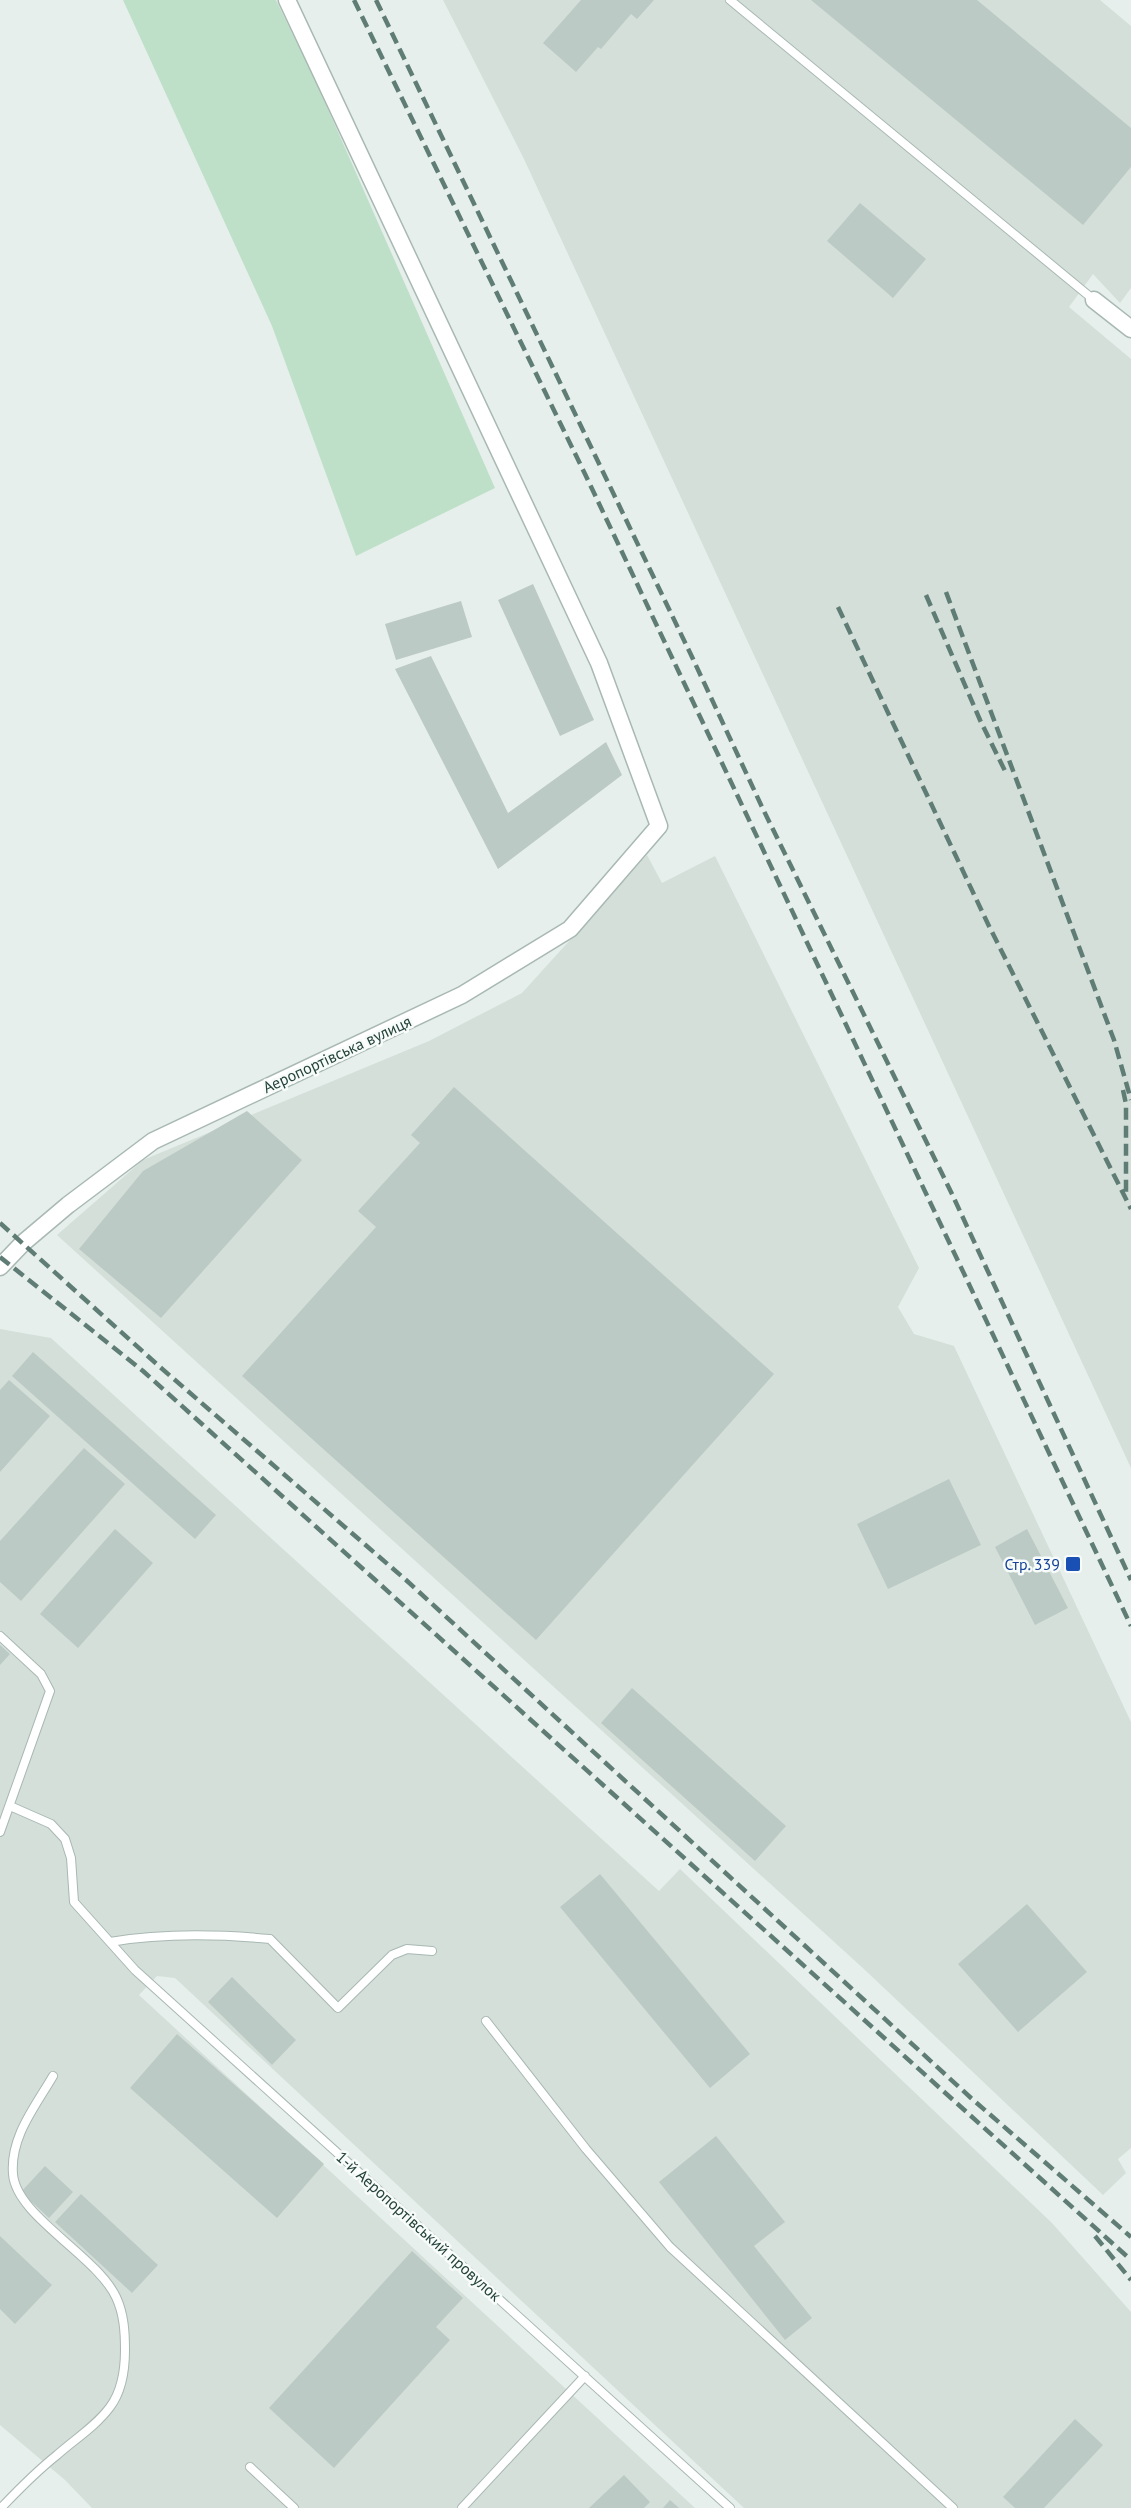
<svg xmlns="http://www.w3.org/2000/svg" width="1131" height="2508" viewBox="0 0 1131 2508" font-family="'PT Sans',sans-serif">
  <rect width="100%" height="100%" fill="#e6efeb"/>
  <path fill="#d4dfda" d="M443,0H1100L1131,26V288L1120,303L1093,274L1069,307L1131,359V1468L523,157Z
    M647,855L662,883L715,856L919,1268L898,1307L914,1334L954,1346L1131,1722V2148L1118,2159L1126,2173L1103,2195L865,1970L57,1235L143,1160L429,1041L522,993Z
    M0,1329L51,1338L659,1891L680,1869L1052,2223L1131,2312V2508H744L175,1978L157,1976L139,1995L695,2508H92L65,2480L0,2425Z"/>
  <path fill="#bfe0c8" d="M123,0H276L316,82L495,488L356,556L272,326Z"/>
  <path fill="#bbcac4" d="M581,0H654L637,19L631,14L601,49L598,47L576,72L543,43Z
    M811,0H977L1131,128V167L1083,225Z
    M860,203L926,259L893,298L827,241Z
    M533,584L594,720L560,736L498,600Z
    M461,601L472,637L396,660L385,624Z
    M431,656L508,813L606,742L622,775L498,869L395,669Z
    M454,1087L774,1374L536,1640L242,1376L376,1227L358,1211L420,1143L411,1135Z
    M247,1111L302,1160L161,1318L79,1249L143,1171Z
    M33,1352L216,1515L195,1539L12,1376Z
    M9,1380L50,1416L0,1472V1390Z
    M84,1448L125,1484L21,1601L0,1582V1541Z
    M949,1479L981,1545L888,1589L857,1524Z
    M115,1529L153,1563L78,1648L40,1614Z
    M1027,1529L1068,1608L1035,1625L995,1547Z
    M0,1645L10,1654L0,1665Z
    M632,1688L786,1826L755,1861L601,1723Z
    M600,1874L750,2054L710,2088L560,1907Z
    M1027,1904L1087,1972L1018,2032L958,1964Z
    M232,1977L296,2040L272,2065L208,2002Z
    M177,2034L324,2164L277,2218L130,2088Z
    M716,2136L785,2222L754,2246L812,2318L785,2340L659,2182Z
    M45,2166L73,2192L49,2218L21,2192Z
    M81,2194L158,2265L132,2293L55,2222Z
    M0,2236L52,2285L15,2324L0,2309Z
    M412,2251L463,2298L436,2327L450,2340L334,2468L269,2408Z
    M1075,2419L1103,2445L1044,2508H1015L1003,2497Z
    M624,2475L650,2502L644,2508H589Z
    M670,2500L679,2508H663Z"/>
  <g fill="none" stroke-linecap="round" stroke-linejoin="round">
    <g stroke="#a8b8b2" stroke-width="10">
      <path id="service" d="M730,0L1094,300
        M0,1636L41,1674L50,1691L0,1832
        M10,1806L51,1824L65,1839L71,1858L74,1902L135,1970L730,2508
        M110,1942C163,1933 216,1934 270,1939L338,2008L392,1955L407,1949L432,1951
        M486,2021L586,2149L670,2247L953,2508
        M250,2467L294,2508
        M1,2508C19,2489 37,2471 57,2455C75,2439 96,2426 110,2407C122,2391 125,2369 125,2350C125,2332 124,2314 116,2297C96,2255 16,2216 13,2174C10,2137 35,2107 53,2076
        M462,2508L585,2376"/>
    </g>
    <g stroke="#a8b8b2" stroke-width="19">
      <path id="minor" d="M1094,300L1131,329
        M0,1267L23,1243L68,1205L153,1141L462,995L570,929L659,826L599,663L287,0"/>
    </g>
    <use href="#service" stroke="#fff" stroke-width="8"/>
    <use href="#minor" stroke="#fff" stroke-width="16"/>
    <path stroke="#5f7d75" stroke-width="4.5" stroke-dasharray="12 6" stroke-linecap="butt" d="M354,0L585,474L1131,1626
      M376,0L693,659L762,807L952,1194L1131,1580
      M946,592L1114,1040L1131,1100
      M926,595L980,720L1006,773
      M838,607L988,924L1131,1209
      M1123,1090L1126,1104V1195
      M0,1223L160,1367L406,1580L971,2098L1131,2237
      M0,1257L143,1371L1131,2260
      M1095,2236L1131,2280"/>
  </g>
  <rect fill="#1a4fb4" stroke="#f7fbf9" stroke-width="2" x="1065" y="1556" width="16" height="16" rx="3"/>
  <g text-anchor="middle" dominant-baseline="central" stroke-width="5" stroke-linejoin="round" paint-order="stroke">
    <g font-size="16" fill="#24423a" stroke="#f7fbf9">
      <text transform="translate(337 1054) rotate(-25)">Аеропортівська вулиця</text>
      <text transform="translate(419 2226) rotate(42)">1-й Аеропортівський провулок</text>
    </g>
    <g font-size="16" fill="#164399" stroke="#f7fbf9" text-anchor="end">
      <text x="1060" y="1564">Стр. 339</text>
    </g>
  </g>
</svg>
